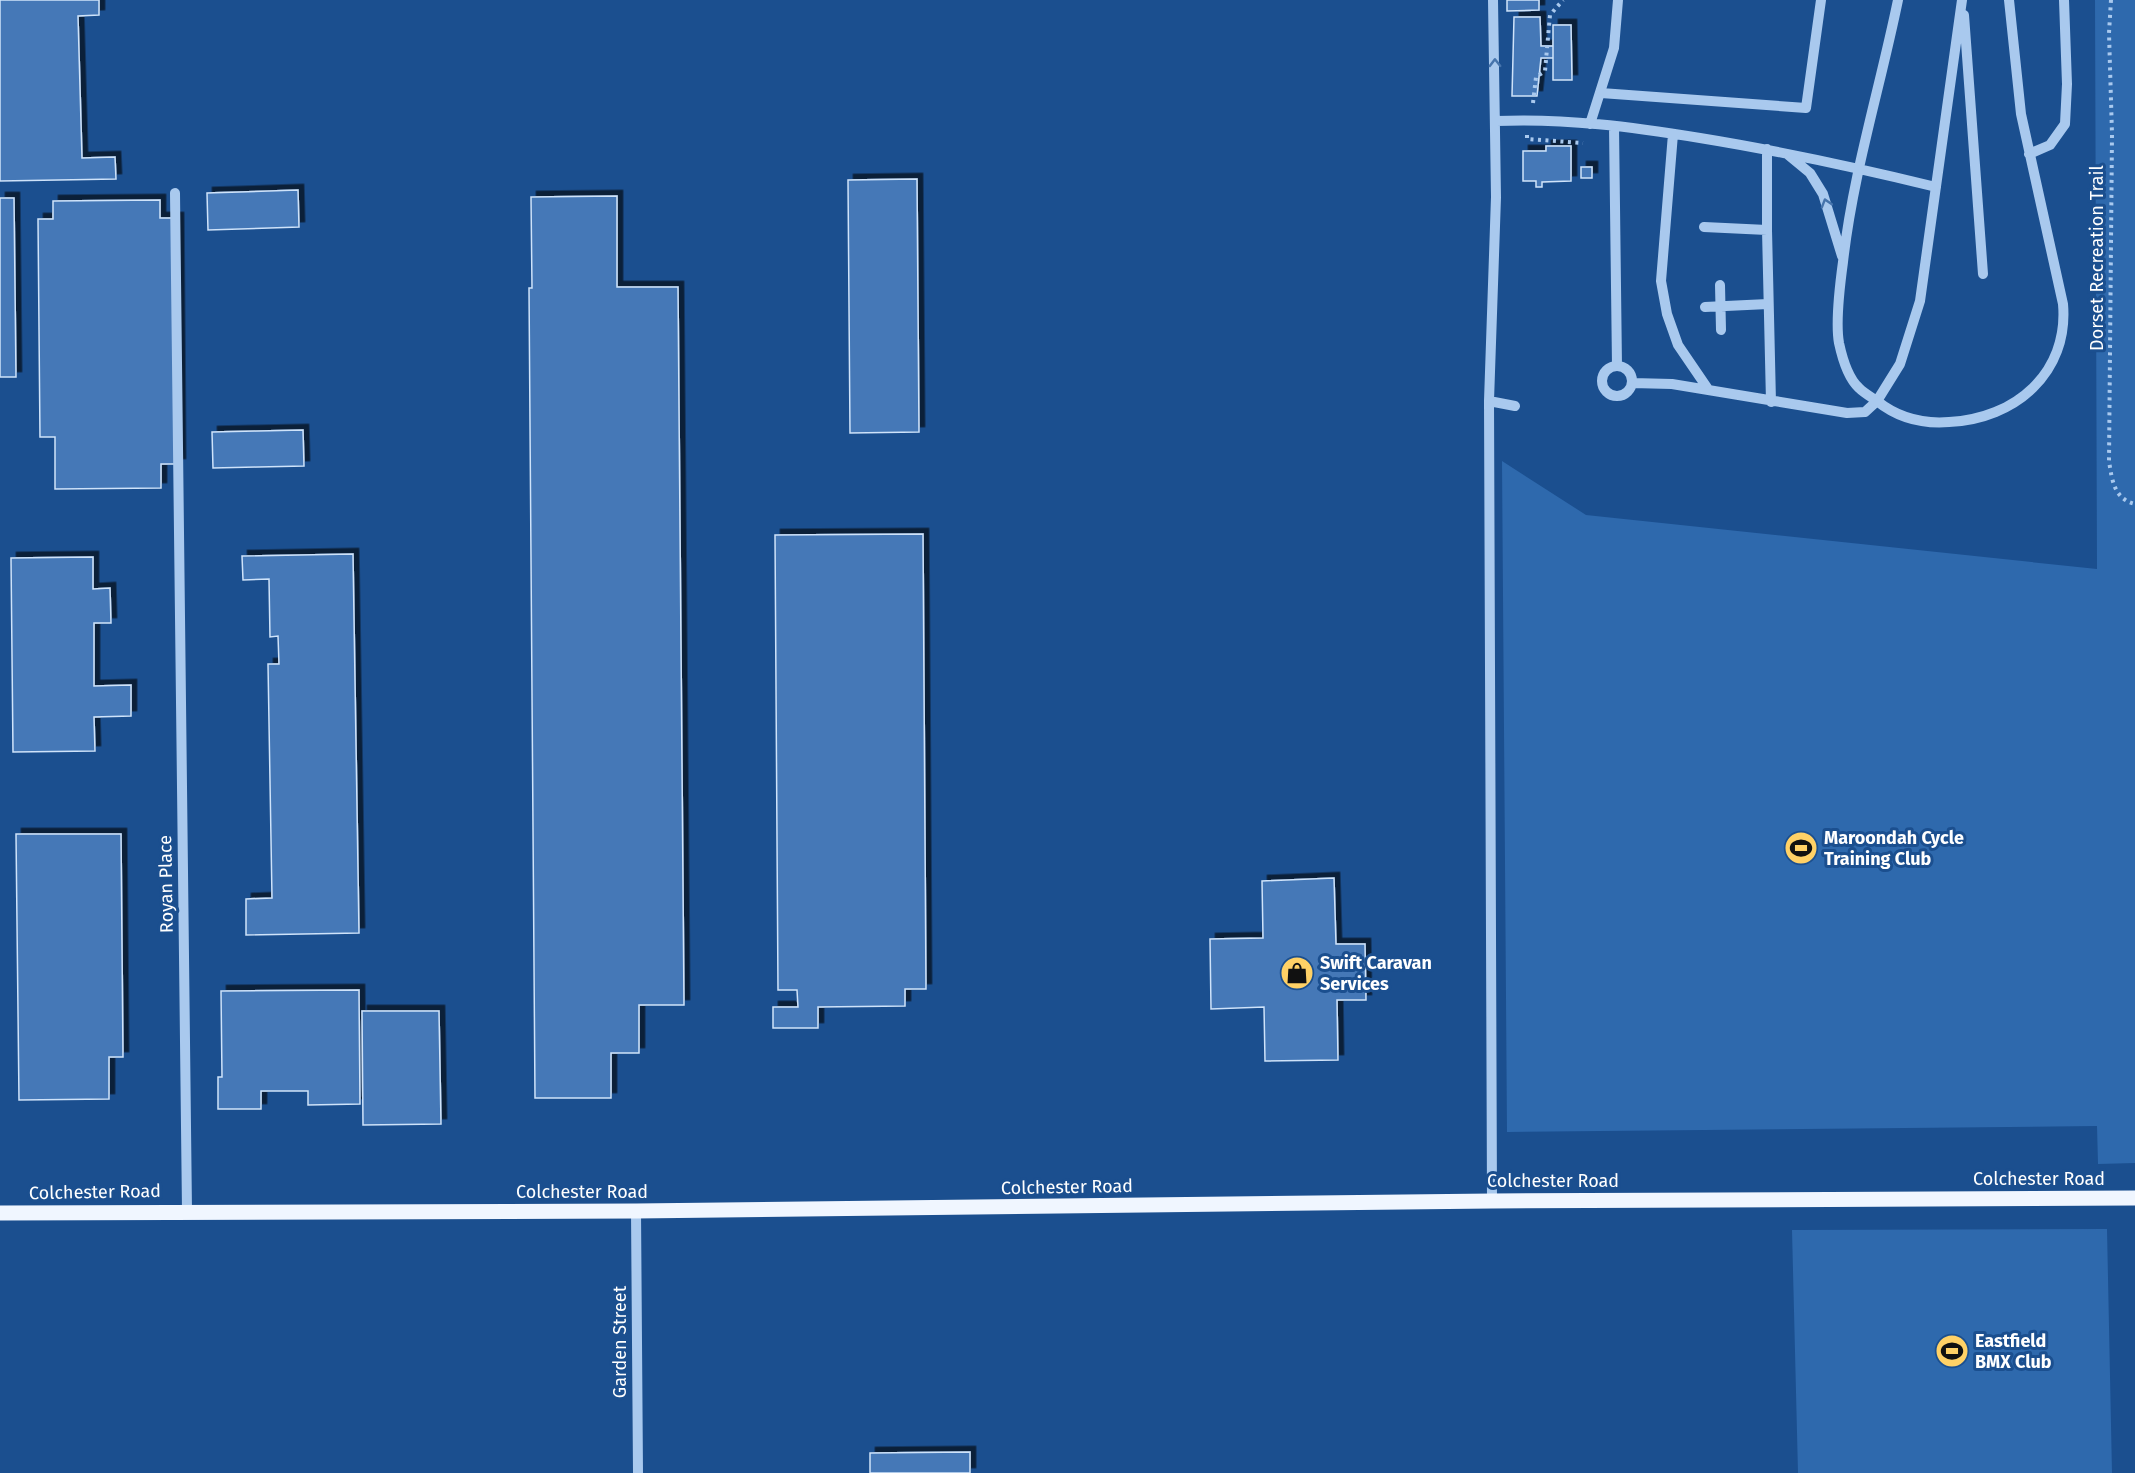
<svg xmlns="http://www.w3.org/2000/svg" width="2135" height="1473" viewBox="0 0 2135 1473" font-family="'Fira Sans',sans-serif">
  <defs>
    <filter id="shadow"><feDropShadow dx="5.5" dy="-5.5" stdDeviation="0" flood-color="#0009"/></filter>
  </defs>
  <rect width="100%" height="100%" fill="#1b4f8f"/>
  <path fill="#2e69ad" d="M2095,0H2135V1163L2098,1164L2097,1126L1507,1132L1502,461L1586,515L2097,569Z
    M2107,1229L2112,1473H1798L1792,1230Z"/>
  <path fill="#4478b7" stroke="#cfe3fa" stroke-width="1.5" filter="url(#shadow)" d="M0,0H99V15L78,16L82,158L115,157L116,179L0,181Z
    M1507,0H1539V10L1507,11Z
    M1514,17H1540L1541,46H1553V58H1541L1537,96H1512Z
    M1553,25H1571L1572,80H1553Z
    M1546,146H1571V181L1542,182V187H1536V181H1523V151H1546Z
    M1581,167H1592V178H1581Z
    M917,179L919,432L850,433L848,180Z
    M298,190L299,227L208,230L207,193Z
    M617,196V287H678L684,1005H639V1053H611V1098H535L529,288H532L531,197Z
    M0,198H14L16,377H0Z
    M160,200V218H178L180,464H161V488L55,489V437H40L38,219H53V201Z
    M303,430L304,466L213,468L212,432Z
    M923,534L926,989H905V1006L818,1007V1028H773V1007H798L797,990H778L775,535Z
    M353,554L359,933L246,935V899L272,898L268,664H279L278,636L270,637L269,579L243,580L242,556Z
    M93,557V589L110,588L111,623H94V686L131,685V716L94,717L95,751L13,752L11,558Z
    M16,834H121L123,1057H109V1099L19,1100Z
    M1334,878L1336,944H1365L1366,1000H1337L1338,1060L1265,1061L1264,1007L1211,1009L1210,939L1263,938L1262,881Z
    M359,990L360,1104L308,1105V1091H261V1109H218V1077H222L221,991Z
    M362,1011H439L441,1124L363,1125Z
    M970,1452V1473H870V1453Z"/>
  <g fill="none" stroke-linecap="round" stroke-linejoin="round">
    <path stroke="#a9c9ee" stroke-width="4" stroke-dasharray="3 4.5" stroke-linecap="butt" d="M2111,0L2109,33L2112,134L2109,461C2112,480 2114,499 2135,504
      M1533,103L1536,77L1545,71L1550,15L1563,0
      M1527,135V139L1583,143"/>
    <path stroke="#a9c9ee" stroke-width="10" d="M1898,0C1880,88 1853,173 1843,262C1840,284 1835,321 1839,343C1842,357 1848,378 1859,388C1864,393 1871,397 1877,401C1898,418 1923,424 1949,422C2015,419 2069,373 2063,304L2021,114L2009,0
      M1964,15L1983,274
      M1601,93L1806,108L1821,0
      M1496,121C1565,118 1633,127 1700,138C1780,151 1858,168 1936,187
      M1590,124L1614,48L1618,0
      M1614,126L1617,366
      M1673,134L1661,281L1667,314L1678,345L1708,389
      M1767,149V230L1771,402
      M1787,154L1810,173L1823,194L1842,256
      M2029,154L2050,145L2065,124L2067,84L2064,0
      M175,193L187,1211
      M1704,227L1767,230
      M1720,285L1721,330
      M1705,307L1768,304
      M1602 381a15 15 0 1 1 30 0a15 15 0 1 1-30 0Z
      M1632,383L1672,384L1847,413L1865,412L1877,401L1900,364L1920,301L1962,0
      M1489,401L1515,406
      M1492,1201L1489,401L1496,197L1493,0
      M636,1211L638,1473"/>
    <path stroke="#f0f6ff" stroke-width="15" d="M0,1213L636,1211L1492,1201L2135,1198"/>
  </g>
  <defs><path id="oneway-chevron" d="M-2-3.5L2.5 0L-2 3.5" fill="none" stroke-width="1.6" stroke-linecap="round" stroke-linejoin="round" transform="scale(1.5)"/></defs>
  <g stroke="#4674ac">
    <use href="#oneway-chevron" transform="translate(1495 63) rotate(-91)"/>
    <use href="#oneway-chevron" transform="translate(1826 203) rotate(-107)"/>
  </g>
  <defs>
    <g id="stadium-disc" transform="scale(1.725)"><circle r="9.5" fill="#ffd166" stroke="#1b4f8f"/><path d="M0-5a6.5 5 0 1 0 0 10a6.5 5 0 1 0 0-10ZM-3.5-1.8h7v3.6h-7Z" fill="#111"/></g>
    <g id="shop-disc" transform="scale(1.725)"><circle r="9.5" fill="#ffd166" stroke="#1b4f8f"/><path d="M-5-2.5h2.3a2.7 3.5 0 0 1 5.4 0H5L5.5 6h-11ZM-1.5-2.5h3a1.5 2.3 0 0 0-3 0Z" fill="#111"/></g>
  </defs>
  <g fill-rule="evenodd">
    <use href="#stadium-disc" x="1801" y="848"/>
    <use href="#shop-disc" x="1297" y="973"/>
    <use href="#stadium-disc" x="1952" y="1351"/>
  </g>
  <g text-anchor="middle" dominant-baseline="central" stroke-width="6" stroke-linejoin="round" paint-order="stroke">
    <g font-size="18" fill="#fff" stroke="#1b4f8f">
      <text transform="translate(2097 258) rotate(-90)">Dorset Recreation Trail</text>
      <text transform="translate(166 884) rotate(-91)">Royan Place</text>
      <text x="2039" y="1179">Colchester Road</text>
      <text x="1553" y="1181">Colchester Road</text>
      <text transform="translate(1067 1187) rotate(-1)">Colchester Road</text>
      <text transform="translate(95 1192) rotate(-1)">Colchester Road</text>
      <text x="582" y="1192">Colchester Road</text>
      <text transform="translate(620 1342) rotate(-90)">Garden Street</text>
    </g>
    <g font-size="18" font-weight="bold" fill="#fff" stroke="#1b4f8f" text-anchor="start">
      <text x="1824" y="838">Maroondah Cycle<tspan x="1824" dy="21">Training Club</tspan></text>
      <text x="1320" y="963">Swift Caravan<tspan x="1320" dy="21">Services</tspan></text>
      <text x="1975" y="1341">Eastfield<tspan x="1975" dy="21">BMX Club</tspan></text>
    </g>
  </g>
</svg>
